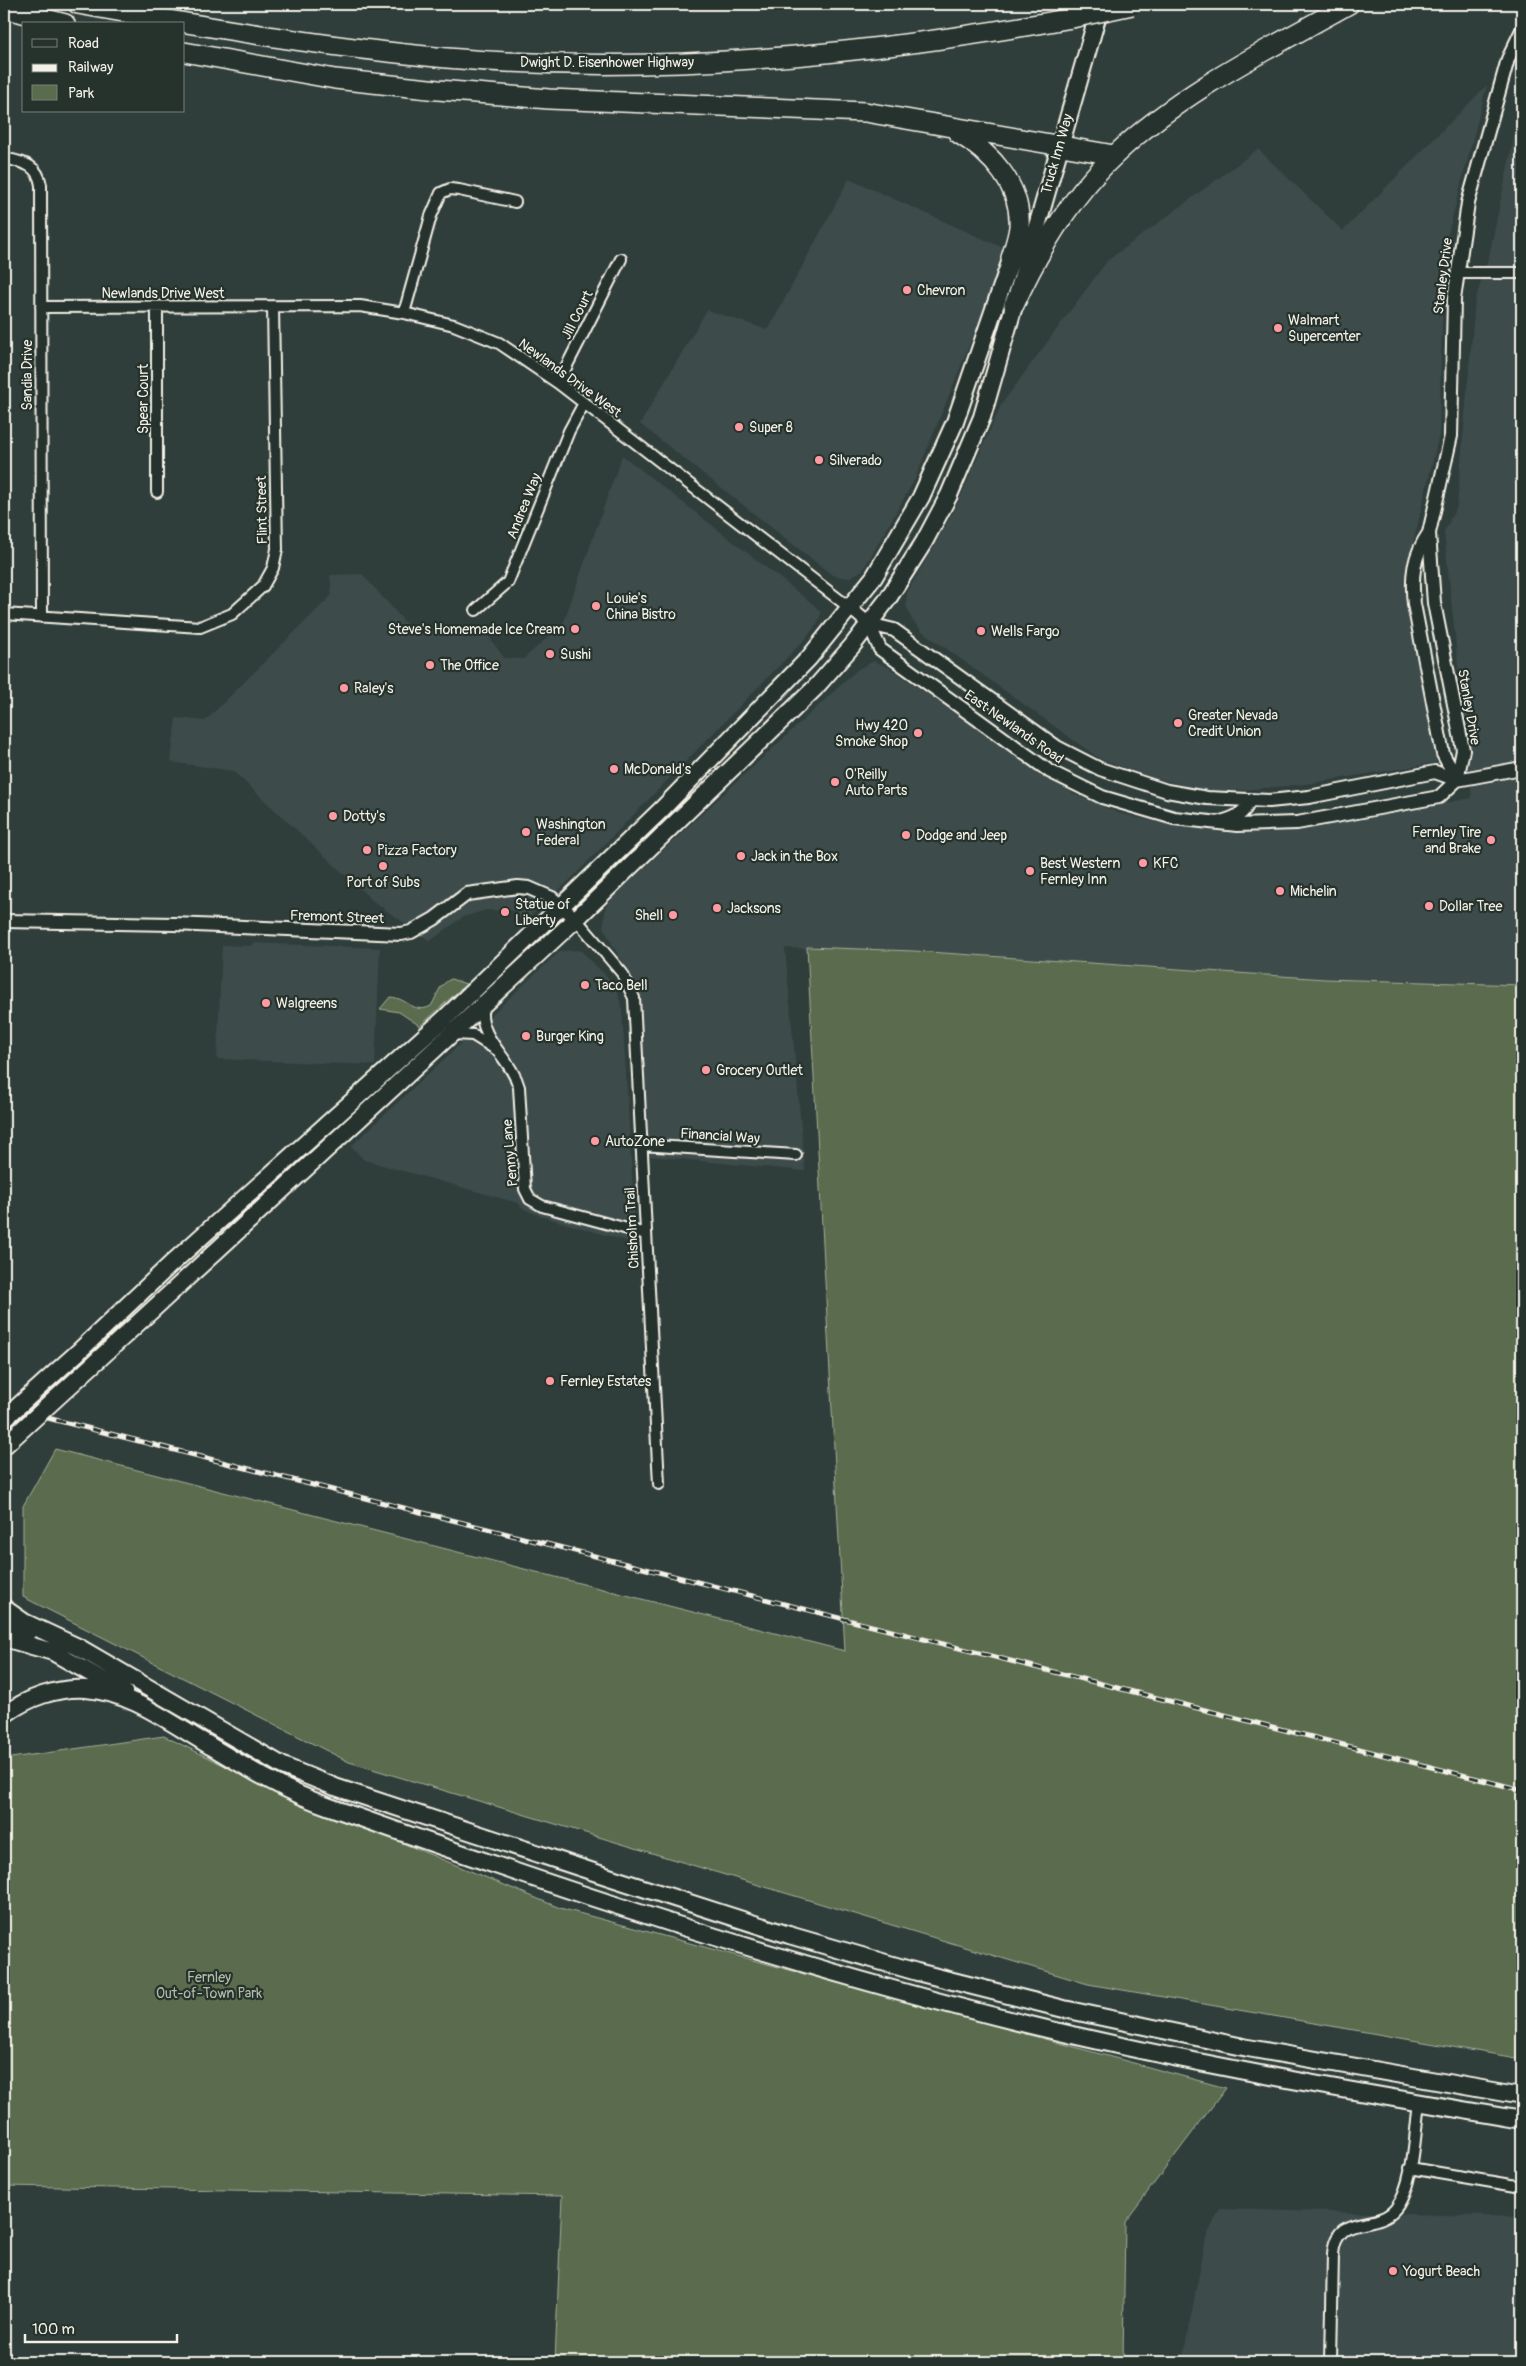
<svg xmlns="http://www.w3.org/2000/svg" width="1526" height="2366" viewBox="0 0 1526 2366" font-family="Pangolin,sans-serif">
  <rect width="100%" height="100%" fill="#303e3b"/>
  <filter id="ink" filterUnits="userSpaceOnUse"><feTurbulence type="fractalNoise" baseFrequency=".02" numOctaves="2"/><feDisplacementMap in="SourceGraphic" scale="10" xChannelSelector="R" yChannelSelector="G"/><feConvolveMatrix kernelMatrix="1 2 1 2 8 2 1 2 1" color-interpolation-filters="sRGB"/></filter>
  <g filter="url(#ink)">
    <path fill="#3c4b4c" d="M1487,85L1444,249L1439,435L1406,573L1439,762L1307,784L1230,791L1208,790L1157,779L1100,759L923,632L912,620L906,605L907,593L956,507L1001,405L1107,261L1258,149L1343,231Z
      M1522,100V985L1325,979L914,951L785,948L805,1171L649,1156L640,995L603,927L606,906L616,894L858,669L874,661L888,667L1074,794L1121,814L1178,826L1233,833L1283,832L1472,798L1444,532L1457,506L1475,301L1489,256Z
      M849,179L1008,250L915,479L863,570L848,578L832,575L640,424L707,310L768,330Z
      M622,455L813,604L821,613L817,624L807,637L570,880L523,923L515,911L486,910L463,917L430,941L373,901L233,771L171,762L176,718L205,721L332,595L330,575L362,574L410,628L482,627L504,658L523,659L563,624Z
      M253,943L380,948L375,1065L217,1059L222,945L251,946Z
      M580,950L609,979L618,993L622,1010L634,1207L630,1242L540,1216L522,1208L518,1203L364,1160L351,1146L550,960L561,951Z
      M1220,2209L1522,2217V2362H1182L1206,2238Z"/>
    <path fill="#5a6c4e" stroke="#a7ae9b" d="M807,947L914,951L1325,979L1522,985V2059L1088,1984L349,1762L23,1597V1506L55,1449L845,1651Z
      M451,979L466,984L420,1026L399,1012L380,1009L390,997C408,998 414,1015 431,1006C438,995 438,985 451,979Z
      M164,1736L281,1793L560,1908L1226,2088L1125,2222L1123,2362H555L562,2196L4,2186V1759Z"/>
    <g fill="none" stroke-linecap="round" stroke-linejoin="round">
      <g stroke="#f4f1e8" stroke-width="14">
        <path id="minor" d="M4,158C22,162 38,164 41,185L42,617
          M1457,273H1522
          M41,307L360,306L404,313L454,325L499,343L558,383L850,608
          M157,307V492
          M404,313L431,216L441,193L450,189L459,190L515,202
          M558,383L621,259
          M476,610L508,582L569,431L584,403
          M4,614L200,627L232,614L263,586L273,568L277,549L273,307
          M576,919L622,973L634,998L659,1484
          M482,1008C479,1040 511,1058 519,1087L525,1189L530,1199L542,1206L646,1234
          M454,1034L473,1035L497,1050
          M641,1145L796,1155
          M1410,2168L1522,2187
          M1331,2362L1333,2254C1336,2210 1376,2233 1396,2208C1414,2184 1415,2132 1419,2102"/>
      </g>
      <g stroke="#f4f1e8" stroke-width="16">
        <path id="tertiary" d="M1429,533C1413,556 1411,577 1414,604L1443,754L1457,780
          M850,608L869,624L894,630L1057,747L1100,769L1167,791L1207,798L1269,801L1309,797L1435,772L1457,780L1522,768
          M869,624L880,649L1049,771L1102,797L1174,818L1237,825L1297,823L1439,797L1457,780
          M1457,780L1463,750L1434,603L1429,533L1451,436L1454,299L1468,203L1508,59L1522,30
          M1221,822C1234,818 1244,815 1249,801
          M4,921L174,924L401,934L411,932L434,919L467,894L518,887L529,888L552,898L576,919"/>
      </g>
      <g stroke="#f4f1e8" stroke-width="20">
        <path id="trunk" d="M76,1354L171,1264L444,1019L661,810L809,658L874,577L921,497L955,422L1015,248
          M99,1359L576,919L815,688L852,646L887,600L924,542L949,495L982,417L1101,4
          M4,1608L24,1622L78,1647L283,1766L335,1787L615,1879L789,1935L917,1972L1064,2009L1248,2048L1522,2096
          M4,1625L29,1631
          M4,1638L53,1652L124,1692
          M4,1715C27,1698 57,1687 86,1689C129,1692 166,1720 202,1741C244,1766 284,1791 330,1807C559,1889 791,1966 1026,2024C1190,2064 1356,2092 1522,2120"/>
      </g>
      <g stroke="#f4f1e8" stroke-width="22">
        <path id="motorway" d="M78,4C200,26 323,47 447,58C656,76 866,55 1072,18
          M4,8L65,24
          M184,52L335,79L438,90L549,99L865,112L1114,155
          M958,133C991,153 1022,186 1019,227C1018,237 1014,248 1011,258
          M1014,305C1039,250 1070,197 1115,155C1182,91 1269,49 1349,4"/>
      </g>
      <use href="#minor" stroke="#26332d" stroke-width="10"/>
      <use href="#tertiary" stroke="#26332d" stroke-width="12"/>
      <use href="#trunk" stroke="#26332d" stroke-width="16"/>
      <use href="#motorway" stroke="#26332d" stroke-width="19"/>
      <g stroke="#f4f1e8" stroke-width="5">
        <path id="rail" d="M4,1407L1522,1790"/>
      </g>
      <use href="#rail" stroke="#26332d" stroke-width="3" stroke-dasharray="9" stroke-linecap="butt"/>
      <g stroke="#f4f1e8" stroke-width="20" stroke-linecap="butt">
        <path id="trunk-bridge" d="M4,1419L76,1354
          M4,1446L99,1359"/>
      </g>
      <g stroke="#f4f1e8" stroke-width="22" stroke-linecap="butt">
        <path id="motorway-bridge" d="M1072,18L1132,5"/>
      </g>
      <use href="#trunk-bridge" stroke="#26332d" stroke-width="16"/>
      <use href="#motorway-bridge" stroke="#26332d" stroke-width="19"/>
    </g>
  </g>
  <g fill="#ff9aa2" stroke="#26332d" stroke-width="2">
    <circle cx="907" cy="290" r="5"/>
    <circle cx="1278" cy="328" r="5"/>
    <circle cx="739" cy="427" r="5"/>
    <circle cx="819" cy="460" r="5"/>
    <circle cx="596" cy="606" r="5"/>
    <circle cx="575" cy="629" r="5"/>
    <circle cx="981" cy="631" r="5"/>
    <circle cx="550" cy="654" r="5"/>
    <circle cx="430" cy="665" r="5"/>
    <circle cx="344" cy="688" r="5"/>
    <circle cx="1178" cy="723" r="5"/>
    <circle cx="918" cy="733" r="5"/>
    <circle cx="614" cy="769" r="5"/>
    <circle cx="835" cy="782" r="5"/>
    <circle cx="333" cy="816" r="5"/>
    <circle cx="526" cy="832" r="5"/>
    <circle cx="906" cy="835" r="5"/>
    <circle cx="1491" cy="840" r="5"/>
    <circle cx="367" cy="850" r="5"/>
    <circle cx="741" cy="856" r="5"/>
    <circle cx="1143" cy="863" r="5"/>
    <circle cx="383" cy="866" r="5"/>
    <circle cx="1030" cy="871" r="5"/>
    <circle cx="1280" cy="891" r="5"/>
    <circle cx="1429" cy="906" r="5"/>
    <circle cx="717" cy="908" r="5"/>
    <circle cx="505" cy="912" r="5"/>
    <circle cx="673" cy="915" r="5"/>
    <circle cx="585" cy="985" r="5"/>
    <circle cx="266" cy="1003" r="5"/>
    <circle cx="526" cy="1036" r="5"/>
    <circle cx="706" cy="1070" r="5"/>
    <circle cx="595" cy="1141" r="5"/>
    <circle cx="550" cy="1381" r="5"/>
    <circle cx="1393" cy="2271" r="5"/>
  </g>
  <g text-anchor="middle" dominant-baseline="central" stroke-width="4.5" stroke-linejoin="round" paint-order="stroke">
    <g font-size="14" fill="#f4f1e8" stroke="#26332d">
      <text x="607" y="62">Dwight D. Eisenhower Highway</text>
      <text transform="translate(1057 154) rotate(-74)">Truck Inn Way</text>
      <text transform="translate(1443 276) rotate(-83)">Stanley Drive</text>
      <text x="163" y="293">Newlands Drive West</text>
      <text transform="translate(577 315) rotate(-63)">Jill Court</text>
      <text transform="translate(27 375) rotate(-90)">Sandia Drive</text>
      <text transform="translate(570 378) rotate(36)">Newlands Drive West</text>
      <text transform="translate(143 399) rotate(-90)">Spear Court</text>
      <text transform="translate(524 506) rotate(-68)">Andrea Way</text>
      <text transform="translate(262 510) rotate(-91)">Flint Street</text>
      <text transform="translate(1469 707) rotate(80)">Stanley Drive</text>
      <text transform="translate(1014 727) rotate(35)">East Newlands Road</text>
      <text transform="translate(337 917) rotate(2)">Fremont Street</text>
      <text transform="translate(720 1136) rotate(4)">Financial Way</text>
      <text transform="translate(510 1153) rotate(-95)">Penny Lane</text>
      <text transform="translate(632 1228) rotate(-93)">Chisholm Trail</text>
    </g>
    <g font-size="14" fill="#f4f1e8" stroke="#26332d" text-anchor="start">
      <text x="917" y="290">Chevron</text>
      <text x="1288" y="320">Walmart<tspan x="1288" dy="16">Supercenter</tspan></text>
      <text x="749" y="427">Super 8</text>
      <text x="829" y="460">Silverado</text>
      <text x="606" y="598">Louie's<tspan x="606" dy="16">China Bistro</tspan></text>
      <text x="565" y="629" text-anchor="end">Steve's Homemade Ice Cream</text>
      <text x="991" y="631">Wells Fargo</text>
      <text x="560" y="654">Sushi</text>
      <text x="440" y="665">The Office</text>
      <text x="354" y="688">Raley's</text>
      <text x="1188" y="715">Greater Nevada<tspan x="1188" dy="16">Credit Union</tspan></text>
      <text x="908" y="725" text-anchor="end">Hwy 420<tspan x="908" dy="16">Smoke Shop</tspan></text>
      <text x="624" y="769">McDonald's</text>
      <text x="845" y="774">O'Reilly<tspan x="845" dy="16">Auto Parts</tspan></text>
      <text x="343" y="816">Dotty's</text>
      <text x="536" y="824">Washington<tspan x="536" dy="16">Federal</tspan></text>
      <text x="1481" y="832" text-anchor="end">Fernley Tire<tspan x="1481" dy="16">and Brake</tspan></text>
      <text x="916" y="835">Dodge and Jeep</text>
      <text x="377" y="850">Pizza Factory</text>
      <text x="751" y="856">Jack in the Box</text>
      <text x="1040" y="863">Best Western<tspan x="1040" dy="16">Fernley Inn</tspan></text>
      <text x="1153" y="863">KFC</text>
      <text x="383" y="882" text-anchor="middle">Port of Subs</text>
      <text x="1290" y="891">Michelin</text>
      <text x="515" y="904">Statue of<tspan x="515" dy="16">Liberty</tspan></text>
      <text x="1439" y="906">Dollar Tree</text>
      <text x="727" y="908">Jacksons</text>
      <text x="663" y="915" text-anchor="end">Shell</text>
      <text x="595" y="985">Taco Bell</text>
      <text x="276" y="1003">Walgreens</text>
      <text x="536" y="1036">Burger King</text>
      <text x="716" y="1070">Grocery Outlet</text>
      <text x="605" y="1141">AutoZone</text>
      <text x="560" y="1381">Fernley Estates</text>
      <text x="1403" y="2271">Yogurt Beach</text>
    </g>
    <g font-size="14" fill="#b6bcaa" stroke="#26332d">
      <text x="209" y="1977">Fernley<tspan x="209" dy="16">Out-of-Town Park</tspan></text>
    </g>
  </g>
  <rect width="1526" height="2366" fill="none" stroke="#26332d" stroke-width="20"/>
  <rect x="10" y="10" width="1506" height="2346" fill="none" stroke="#f4f1e8" stroke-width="2" filter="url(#ink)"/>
  <rect x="22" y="22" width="162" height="90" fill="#26332d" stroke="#787f78"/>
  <rect x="32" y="39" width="25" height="8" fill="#26332d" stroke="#787f78"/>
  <text x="68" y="48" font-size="15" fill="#f4f1e8">Road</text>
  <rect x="32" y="64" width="25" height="8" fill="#f4f1e8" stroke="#787f78"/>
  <text x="68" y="72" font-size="15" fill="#f4f1e8">Railway</text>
  <rect x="32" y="85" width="25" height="15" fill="#5a6c4e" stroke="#787f78"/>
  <text x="68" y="98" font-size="15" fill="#f4f1e8">Park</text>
  <path d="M25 2334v8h152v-8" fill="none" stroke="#f4f1e8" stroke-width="2.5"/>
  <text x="32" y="2334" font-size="15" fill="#f4f1e8" stroke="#26332d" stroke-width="4" paint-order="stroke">100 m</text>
</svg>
